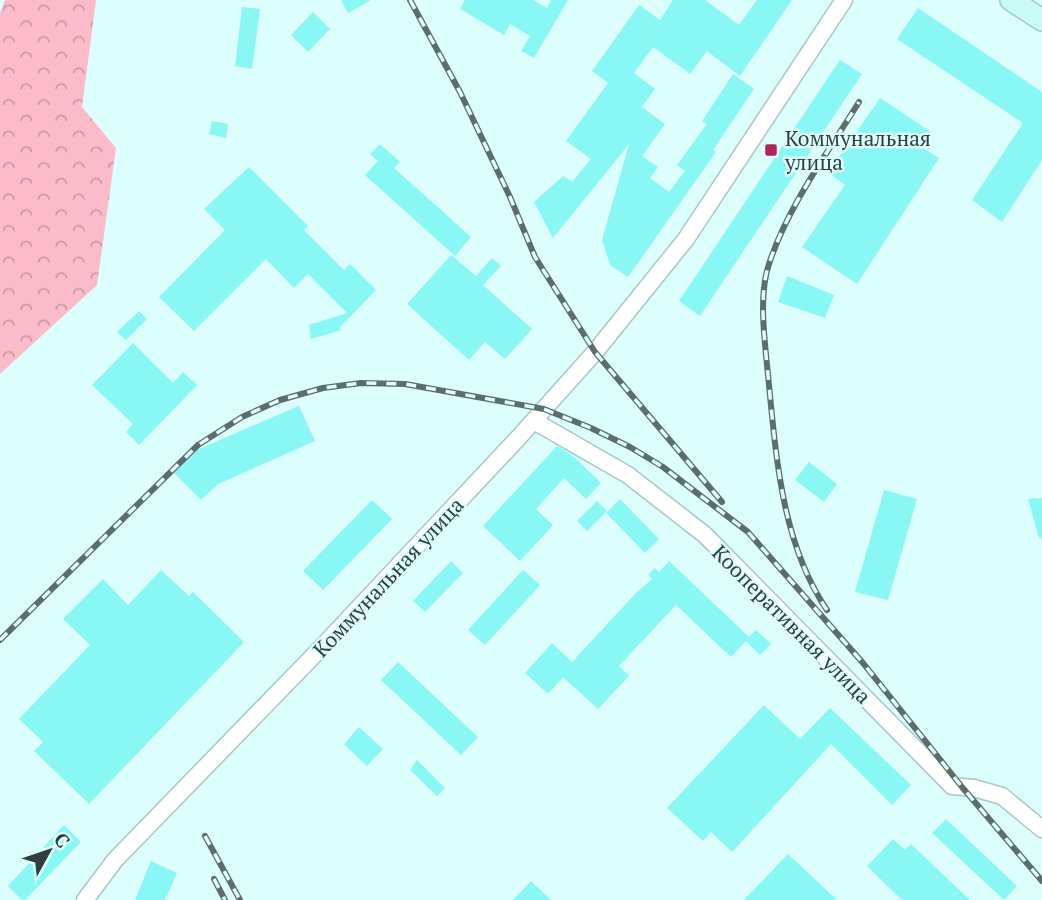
<svg xmlns="http://www.w3.org/2000/svg" width="1042" height="900" viewBox="0 0 1042 900" font-family="'PT Serif',serif">
  <defs>
    <pattern id="forest-crowns" width="20" height="18" patternUnits="userSpaceOnUse" patternTransform="scale(1.75)"><rect width="20" height="18" fill="#fcbbc9"/><path d="M2 6a3 3 0 1 1 6 0M12 15a3 3 0 1 1 6 0" fill="none" stroke="#cd99a5"/></pattern>
  </defs>
  <rect width="100%" height="100%" fill="#dcfefc"/>
  <path fill="url(#forest-crowns)" d="M5,0H96L82,107L116,148L97,285L0,374V13Z"/>
  <path fill="#89f7f3" d="M341,0H371L348,13Z
    M465,0H533L547,8L551,0H568L534,58L521,51L530,36L510,24L504,35L460,9Z
    M673,0H705L739,25L757,0H792L740,76L707,51L690,74L653,47L634,73L655,89L642,107L665,124L642,156L658,167L650,178L669,192L685,171L677,165L707,124L702,121L733,74L754,89L713,150L716,152L628,277L610,265L602,240L629,144L553,238L534,202L563,176L572,182L591,159L566,141L608,83L592,71L639,5L660,20Z
    M242,7L260,9L252,69L235,66Z
    M918,8L1042,92V160L1002,222L972,200L1023,123L897,39Z
    M313,12L330,29L308,52L291,35Z
    M840,60L862,74L700,316L679,301Z
    M880,98L931,132L921,147L939,158L857,284L802,247L845,185L828,173Z
    M212,121L228,124L226,138L209,134Z
    M380,144L400,162L394,168L471,237L455,256L365,175L378,161L370,154Z
    M249,167L308,226L304,230L344,270L350,264L376,290L340,327L341,330L311,339L309,325L347,313L308,274L294,288L266,259L194,331L159,297L225,230L204,209Z
    M451,255L476,276L492,258L501,266L483,285L532,329L505,359L485,342L469,360L407,304Z
    M787,276L834,295L825,318L778,302Z
    M139,311L147,319L126,340L117,332Z
    M133,343L173,383L183,372L197,385L139,445L126,432L133,424L92,385Z
    M299,406L315,441L218,484L201,500L174,473L199,449Z
    M557,446L572,455L601,483L586,499L564,478L536,509L553,525L520,561L483,526Z
    M809,462L837,484L824,502L795,480Z
    M884,490L917,499L888,600L855,592Z
    M1042,498V538H1039L1028,499Z
    M620,499L659,539L645,553L606,513Z
    M372,500L392,519L323,590L303,571Z
    M597,501L607,511L587,531L577,521Z
    M451,561L463,573L425,612L413,601Z
    M669,561L749,637L756,630L771,644L760,655L746,641L731,657L676,605L619,666L629,676L598,709L563,677L548,694L525,673L552,643L572,662L637,592L652,579L648,575L655,568L659,572Z
    M161,570L189,596L193,592L244,642L89,804L34,751L43,742L19,719L90,645L63,619L103,579L128,605Z
    M523,570L540,585L485,645L468,630Z
    M398,662L478,737L461,755L381,680Z
    M764,705L800,739L830,708L911,785L892,805L831,744L732,852L711,832L703,841L667,808Z
    M359,727L383,749L367,766L344,744Z
    M417,760L445,788L437,796L410,770Z
    M946,819L1017,886L1004,900L932,833Z
    M64,825L81,842L25,900H22L8,886Z
    M893,839L905,850L911,844L970,900H902L867,866Z
    M788,854L837,900H744Z
    M151,861L177,873L165,900H135Z
    M531,881L551,900H513Z"/>
  <g fill="none" stroke-linecap="round" stroke-linejoin="round">
    <g stroke="#a7c8c6" stroke-width="19">
      <path id="street" d="M534,421L628,475L705,535L952,786L974,788L1002,796L1042,829
        M85,900L115,860L321,648L520,436L595,352L686,239L844,0"/>
    </g>
    <g stroke="#a7c8c6" stroke-width="24">
      <path id="secondary" d="M1011,0L1042,20"/>
    </g>
    <use href="#street" stroke="#fff" stroke-width="16"/>
    <use href="#secondary" stroke="#cafaf8" stroke-width="21"/>
    <g stroke="#5b6d6d" stroke-width="6">
      <path id="rail" d="M410,0L460,92L510,197L535,257L595,352L722,502
        M827,610C781,542 776,455 768,375C765,342 758,296 769,264C788,206 827,154 859,102
        M0,640L198,445L242,417L280,400L323,388L361,383L405,384L544,409L591,428L630,447L663,467L748,532L863,663L962,787L1042,881
        M205,836L240,900
        M214,879L225,900"/>
    </g>
    <use href="#rail" stroke="#dcfefc" stroke-width="3.5" stroke-dasharray="10" stroke-linecap="butt"/>
  </g>
  <rect fill="#b22459" stroke="#dcfefc" stroke-width="2.5" x="764" y="143" width="14" height="14" rx="3.5"/>
  <g text-anchor="middle" dominant-baseline="central" stroke-width="5" stroke-linejoin="round" paint-order="stroke">
    <g font-size="21" fill="#313e3e" stroke="#dcfefc" text-anchor="start">
      <text x="785" y="138">Коммунальная<tspan x="785" dy="24">улица</tspan></text>
    </g>
    <g font-size="21" fill="#313e3e" stroke="#dcfefc">
      <text transform="translate(388 577) rotate(-47)">Коммунальная улица</text>
      <text transform="translate(792 624) rotate(45)">Кооперативная улица</text>
    </g>
  </g>
  <g transform="translate(49 851) rotate(50)" stroke="#dcfefc" stroke-width="5" paint-order="stroke">
  <path d="M0-5L12 26L0 18L-12 26Z" fill="#313e3e"/>
  <text y="-10" font-size="19" font-weight="bold" text-anchor="middle" fill="#313e3e">С</text>
  </g>
</svg>
